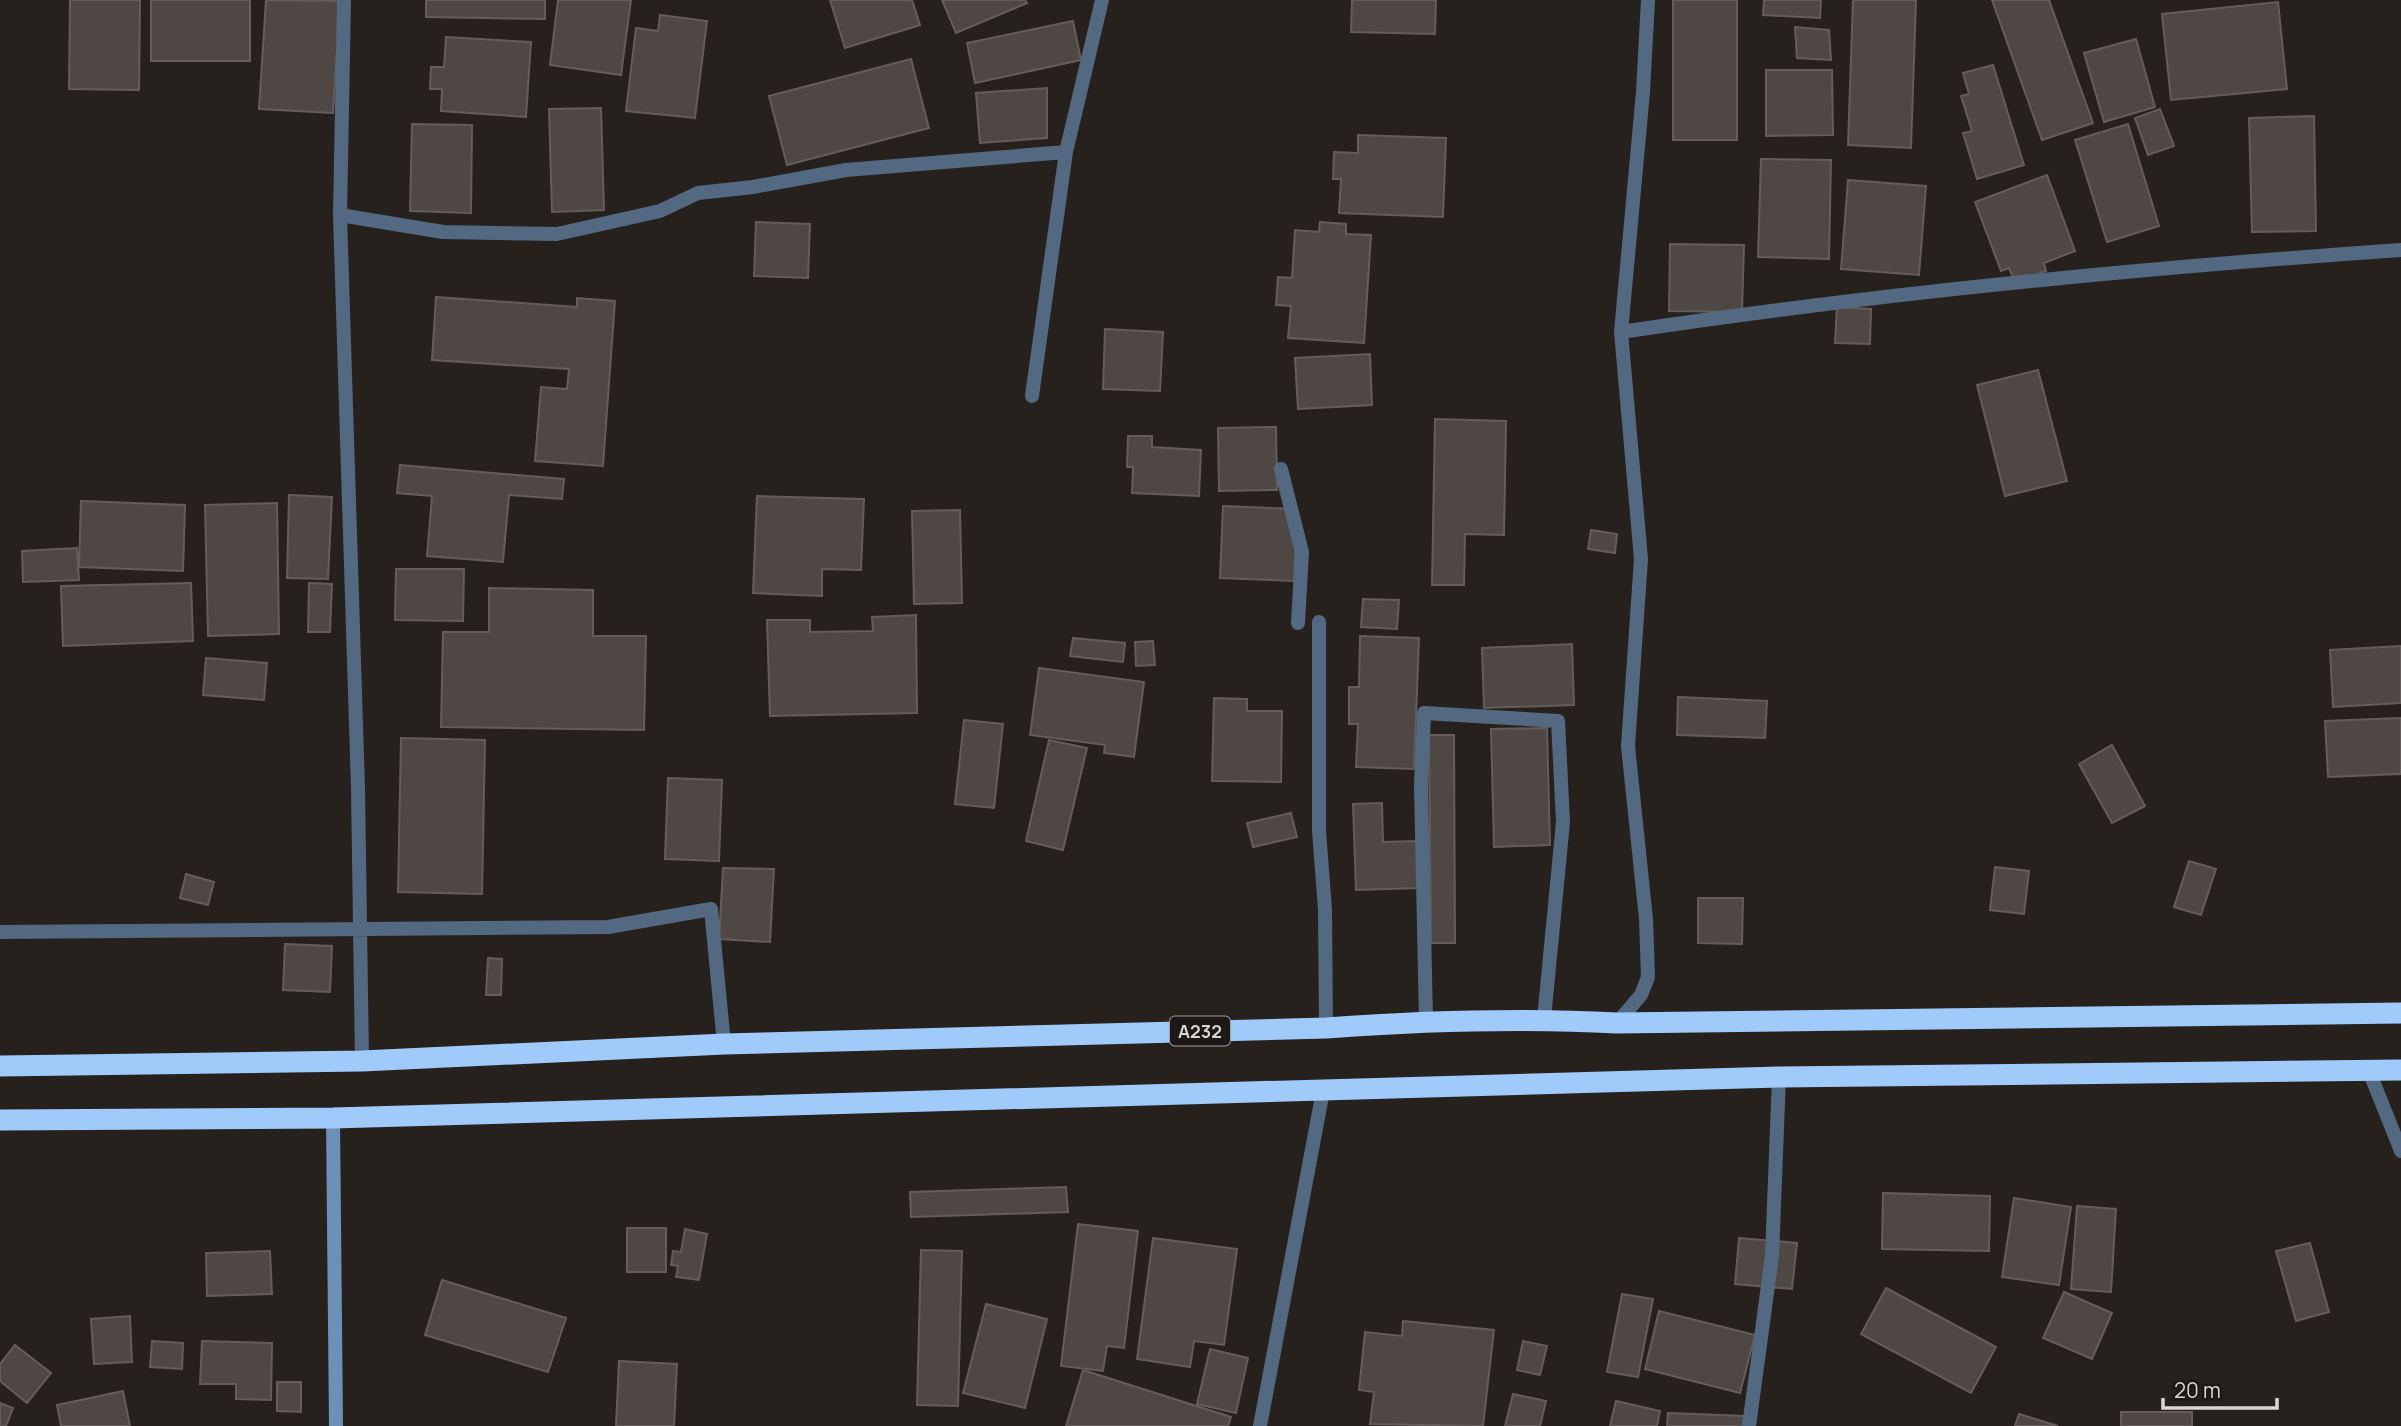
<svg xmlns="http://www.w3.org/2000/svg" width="2401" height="1426" viewBox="0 0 2401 1426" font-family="Manrope,sans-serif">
  <rect width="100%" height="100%" fill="#27211e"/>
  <path fill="#4e4744" stroke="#645d5a" stroke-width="2" d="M70,0H140L139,90L69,89Z
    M151,0H250V61H151Z
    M266,0L340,1L333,113L259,109Z
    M426,0H545V19L426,17Z
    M558,0H631L621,75L550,65Z
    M830,0H912L920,25L845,48Z
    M942,0H1025L1027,3L956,33Z
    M1352,0H1436L1435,34L1351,32Z
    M1673,0H1737V140H1673Z
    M1764,0H1821L1820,18L1763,15Z
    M1853,0H1916L1911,148L1848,145Z
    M1992,0H2049L2093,123L2042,140Z
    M2278,2L2287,89L2171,100L2162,14Z
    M660,15L707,21L695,118L626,111L636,28L658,31Z
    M1073,21L1081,60L975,83L967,43Z
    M1795,27L1829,30L1831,60L1797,58Z
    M446,37L531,42L526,117L441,111L442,89H430L431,67H444Z
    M2136,39L2155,107L2104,122L2084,53Z
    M911,59L929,128L787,165L769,96Z
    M1993,65L2024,165L1977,179L1963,133L1972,131L1961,96L1969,94L1963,73Z
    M1766,70H1832L1833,135L1766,136Z
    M1047,88V138L980,143L976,93Z
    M601,108L604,210L552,212L549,109Z
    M2160,109L2174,146L2148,155L2135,118Z
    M2314,116L2316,231L2252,232L2249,118Z
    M412,124L472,125L471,213L410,211Z
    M2128,124L2159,226L2107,242L2075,140Z
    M1358,135L1446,138L1443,217L1339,213L1341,179H1333L1334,152L1358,153Z
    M1761,159L1831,160L1829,259L1758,257Z
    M2047,175L2075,251L2044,263L2046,271L2015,283L2009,268L2001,271L1975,202Z
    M1848,180L1926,186L1919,275L1841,269Z
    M756,222L810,224L808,278L754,276Z
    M1320,222L1346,224V234L1371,235L1364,343L1288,338L1291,306L1276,305L1278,277L1292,278L1295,230L1319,232Z
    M1670,244L1744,245L1742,312L1669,311Z
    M436,297L577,307V298L615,301L603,466L535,461L541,387L567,389L569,369L432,360Z
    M1837,307L1871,309L1870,344L1835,343Z
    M1105,329L1163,332L1160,391L1103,389Z
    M1370,354L1372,405L1298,409L1295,358Z
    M2038,370L2067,481L2005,496L1977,385Z
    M1435,419L1506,421L1504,535L1465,534L1464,585H1432Z
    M1276,427L1277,490L1219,491L1218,428Z
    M1128,436H1152V447L1201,450L1199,496L1132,493L1133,467H1127Z
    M400,465L564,479L562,499L509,495L503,562L427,556L432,496L397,493Z
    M289,495L332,497L328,579L287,578Z
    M757,496L864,499L861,570L822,569V596L753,593Z
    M81,501L185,505L183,571L79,567Z
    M277,503L279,634L208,636L205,505Z
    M1223,506L1297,509L1294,581L1220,578Z
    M960,510L962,603L914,604L912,511Z
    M1591,530L1617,534L1615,553L1588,549Z
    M77,548L79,580L23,582L22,551Z
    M396,569H464L463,621L395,620Z
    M191,583L193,641L63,646L61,586Z
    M309,583L332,584L330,632H308Z
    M489,588L593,590V636H646L644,730L441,727L443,632H489Z
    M1363,599L1399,600L1397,629L1361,627Z
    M916,615L917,713L770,716L767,620H810V632L873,631L872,617Z
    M1360,636L1419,638L1414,769L1356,767L1358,724H1349V687H1359Z
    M1073,638L1125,643L1123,662L1070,656Z
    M1153,641L1155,665L1136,666L1135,642Z
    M1572,644L1574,705L1484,708L1482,648Z
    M2401,646V703L2333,707L2330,650Z
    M206,658L267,663L264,700L203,695Z
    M1039,668L1144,682L1134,757L1104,753L1105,745L1030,735Z
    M1678,697L1767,701L1765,738L1677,735Z
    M1214,698L1247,699V711H1282L1281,782L1212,781Z
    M2401,718V774L2328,777L2325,721Z
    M964,720L1003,724L994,808L955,804Z
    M1547,728L1550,845L1494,847L1491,729Z
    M1429,735H1454L1455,943H1431Z
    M401,738L485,740L482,894L398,892Z
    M1049,740L1087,748L1063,850L1026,841Z
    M2112,745L2145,806L2112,823L2079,764Z
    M668,778L722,780L719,861L665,859Z
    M1382,803L1383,842L1418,841L1420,888L1356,890L1353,804Z
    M1291,813L1297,837L1253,847L1247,823Z
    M2189,861L2216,869L2201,915L2174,907Z
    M1995,867L2029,871L2024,914L1990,910Z
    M723,868L774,869L770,942L719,939Z
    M186,874L214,882L208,905L180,898Z
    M1698,898H1743L1742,944L1698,943Z
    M285,944L332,946L330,992L283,990Z
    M488,958L502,959L501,995H486Z
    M1066,1187L1068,1212L911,1217L910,1192Z
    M1883,1193L1990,1196L1989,1251L1882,1249Z
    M2014,1198L2071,1207L2059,1285L2002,1277Z
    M2077,1206L2116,1209L2111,1292L2071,1289Z
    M1078,1224L1138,1231L1124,1348L1107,1346L1103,1371L1061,1366Z
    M627,1228H666V1272H627Z
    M685,1229L707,1234L699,1280L676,1277L678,1266L671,1265L673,1251L681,1252Z
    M1153,1238L1237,1249L1224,1345L1194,1341L1190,1367L1137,1359Z
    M1739,1238L1797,1243L1792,1289L1735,1284Z
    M2310,1243L2329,1312L2296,1321L2276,1251Z
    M921,1250L962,1251L958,1406L917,1405Z
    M270,1251L272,1294L207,1296L206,1253Z
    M442,1280L566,1318L548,1372L425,1335Z
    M1886,1288L1996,1347L1971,1393L1861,1334Z
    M2064,1292L2112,1313L2092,1359L2043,1338Z
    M1622,1294L1653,1299L1638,1377L1607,1372Z
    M986,1304L1047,1319L1025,1408L963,1393Z
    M1659,1311L1755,1335L1740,1393L1645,1369Z
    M130,1316L132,1362L94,1364L91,1319Z
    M1403,1321L1494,1330L1483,1426L1370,1424L1374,1392L1359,1390L1365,1332L1402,1336Z
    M152,1341L183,1343L182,1369L150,1367Z
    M202,1341L272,1343L271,1400L236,1399V1384H200Z
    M1523,1341L1547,1346L1540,1375L1517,1370Z
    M15,1345L51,1373L27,1403L0,1381V1364Z
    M1210,1349L1248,1358L1236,1413L1197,1404Z
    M619,1361L677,1364L674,1426H616Z
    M1083,1370L1231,1417L1228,1426H1066Z
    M277,1382H301V1412L277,1411Z
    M123,1391L130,1426H61L57,1405Z
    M1513,1394L1546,1401L1540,1426H1505Z
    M1616,1401L1660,1411L1657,1426H1610Z
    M0,1403L13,1408L6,1426H0Z
    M2121,1412H2192V1426H2121Z
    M1668,1413L1744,1416L1743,1426H1667Z
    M2019,1414L2058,1426H2015Z"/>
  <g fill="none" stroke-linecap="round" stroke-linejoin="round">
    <path stroke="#536981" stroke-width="14" d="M1426,1021L1421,786L1424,713L1558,721L1563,822L1544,1019"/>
    <path stroke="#536981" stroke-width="14" d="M344,0L340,215L358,788L362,1061
      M340,215L443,232L557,234L660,211L698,193L753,187L846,170L1066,152
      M1621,332C1880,293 2140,268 2401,250
      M1032,396L1066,152L1102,0
      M1281,469L1302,552L1298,623
      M1319,622V830L1325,910L1326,1028
      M0,932L608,927L711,909L724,1044
      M1617,1023L1641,995L1648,977L1646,919L1628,746L1641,559L1621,332L1643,92L1648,0
      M2369,1071L2401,1151
      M1260,1426L1323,1091
      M1749,1426L1772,1256L1779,1077"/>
    <path stroke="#6d90b7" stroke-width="14" d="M333,1118L336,1426"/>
    <path stroke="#9fcafa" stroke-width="21" d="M0,1066L362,1061L724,1044L1326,1028C1423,1021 1519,1018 1617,1023L2401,1013
      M0,1120L333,1118L1779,1077L2401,1070"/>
  </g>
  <g text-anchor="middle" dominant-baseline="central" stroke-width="5" stroke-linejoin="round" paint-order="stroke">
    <rect fill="#1d1815" stroke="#a19d9b" stroke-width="2" x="1170" y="1016.5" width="60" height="29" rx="5"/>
    <g font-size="18" font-weight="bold" fill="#dad6d4">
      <text x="1200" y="1031">A232</text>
    </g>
  </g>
  <path d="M2163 1398v10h114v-10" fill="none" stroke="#dad6d4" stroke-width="3.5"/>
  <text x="2174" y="1398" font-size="21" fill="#dad6d4" stroke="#1d1815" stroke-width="5" paint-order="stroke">20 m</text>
</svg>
